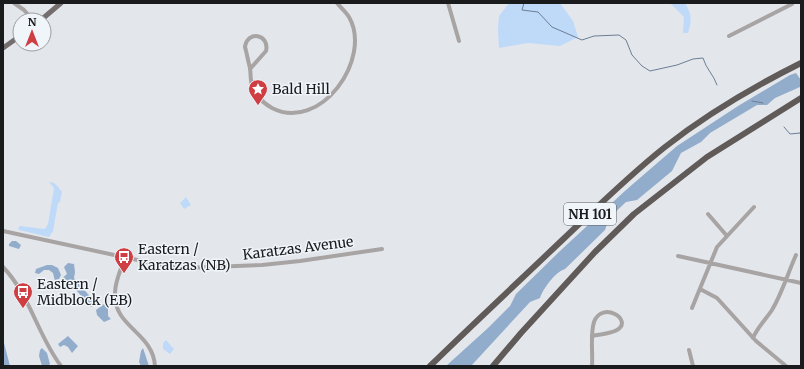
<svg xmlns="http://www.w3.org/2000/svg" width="804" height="369" viewBox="0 0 804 369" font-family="Merriweather,serif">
  <rect width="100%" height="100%" fill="#e3e7ec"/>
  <path fill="#bfd9f9" d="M509,3H560L573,21L578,37L560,46L528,43L499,48L498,30L499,16Z
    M670,3H685C692,15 692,19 688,33H683L684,17Z
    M49,182C56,182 58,187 62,192L60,202L58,203L53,231L49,237L19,230L18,228L20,226L45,229L48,224L54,188Z
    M186,197L191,205L184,209L180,203Z
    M166,340L174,349L170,354L163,349V343Z"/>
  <path fill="#92accb" d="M796,73L801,80L800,87L775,98L767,105H757L710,133L701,142L681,153L672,171L637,200L626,202L609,218L605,230L565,269C555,272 543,289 540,298L530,302L471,366H446L488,328L510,306L516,294L560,251L626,190L677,146L738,106L790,75Z
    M12,241H16L21,245L19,249L9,246V244Z
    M68,263L74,264L75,272L74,278L93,300V306L91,307L69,282H61V279L67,274L64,267Z
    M47,265H52L58,268L61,275L59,279L55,281L53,273L49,270H44L39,274L35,273L36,269Z
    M104,304L108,305V316L111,319L104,322L97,315L96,310Z
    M68,336L78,346L72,353L68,347L64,345L60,347L58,344Z
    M3,338V339L10,366H3Z
    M42,348L47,353L50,364L48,366H42L39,356L40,350Z
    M143,348L149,366H141L139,362L141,351Z"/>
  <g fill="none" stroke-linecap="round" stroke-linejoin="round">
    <path stroke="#6c7e95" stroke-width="1" d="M524,3L522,10L538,12L552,27L582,40L594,36L619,35L626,40L632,55L642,66L650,71L677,65L693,59L703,58C706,69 714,75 717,85
      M752,101L763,103
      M784,127L790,134L800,133L801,135"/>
    <path stroke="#a8a4a4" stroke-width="4" d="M14,3L24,10L33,20
      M448,3L459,41
      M729,36L792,4
      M250,69L266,51C270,34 247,30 245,47C247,54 248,61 250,68C251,75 250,82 253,89C257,97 265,104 272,108C320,133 373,59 349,17C346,12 341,8 337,3
      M708,214L727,236
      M3,231L156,264L185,268L262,265L300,261L382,249
      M678,256L801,283
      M125,258C121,269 115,281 115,293C113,327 153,332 155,366
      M3,267C30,295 38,336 61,366
      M700,289L717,298L756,341L786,366
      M692,308L717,247L754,207
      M753,338C757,328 766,319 772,310C782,293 788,273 796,255
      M689,350L693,366
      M592,366C593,353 590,334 594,322C602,300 634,320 617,330C610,334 600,334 592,336"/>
    <path stroke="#736d6d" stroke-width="5" d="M41,20L61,3
      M3,48L20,36"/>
    <path stroke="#605a59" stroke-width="6" d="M430,366C472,325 515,285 557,245C592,212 627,177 665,147C707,114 753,87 801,63
      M493,366L521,333L595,252L634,214L707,157L801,98"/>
  </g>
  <defs>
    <g id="sight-pin" transform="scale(1)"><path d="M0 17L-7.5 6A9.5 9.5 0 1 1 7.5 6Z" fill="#ce3e43" stroke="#f0f5fa"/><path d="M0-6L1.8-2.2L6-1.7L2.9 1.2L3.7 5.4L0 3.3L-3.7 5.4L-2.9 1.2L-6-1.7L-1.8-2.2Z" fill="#fff"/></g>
    <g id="bus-pin" transform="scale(1)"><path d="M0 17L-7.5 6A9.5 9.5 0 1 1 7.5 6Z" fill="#ce3e43" stroke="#f0f5fa"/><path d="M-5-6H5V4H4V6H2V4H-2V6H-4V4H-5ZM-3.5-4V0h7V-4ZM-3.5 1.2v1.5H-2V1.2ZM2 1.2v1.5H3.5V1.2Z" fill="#fff"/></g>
  </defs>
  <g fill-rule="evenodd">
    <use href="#sight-pin" x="258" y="89"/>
    <use href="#bus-pin" x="124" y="257"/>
    <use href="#bus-pin" x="23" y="292"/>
  </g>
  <g text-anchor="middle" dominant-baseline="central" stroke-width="3" stroke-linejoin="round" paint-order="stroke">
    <rect fill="#f0f5fa" stroke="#5a5c5f" stroke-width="1" x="564" y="203" width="52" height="22" rx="3"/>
    <g font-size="13" font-weight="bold" fill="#1a1b1d">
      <text x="590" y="214">NH 101</text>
    </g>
    <g font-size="14" fill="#1a1b1d" stroke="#f0f5fa" text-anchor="start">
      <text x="272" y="89">Bald Hill</text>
      <text x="138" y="249">Eastern /<tspan x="138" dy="16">Karatzas (NB)</tspan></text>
      <text x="37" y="284">Eastern /<tspan x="37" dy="16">Midblock (EB)</tspan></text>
    </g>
    <g font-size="14" fill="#1a1b1d" stroke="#f0f5fa">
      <text transform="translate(298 248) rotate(-7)">Karatzas Avenue</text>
    </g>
  </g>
  <rect width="804" height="369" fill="none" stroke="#1a1b1d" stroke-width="8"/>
  <g transform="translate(32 32)"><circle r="19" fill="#f0f5fa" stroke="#9a9ea2"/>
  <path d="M0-3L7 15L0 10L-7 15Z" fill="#ce3e43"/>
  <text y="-6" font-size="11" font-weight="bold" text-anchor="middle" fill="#1a1b1d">N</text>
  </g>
</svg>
